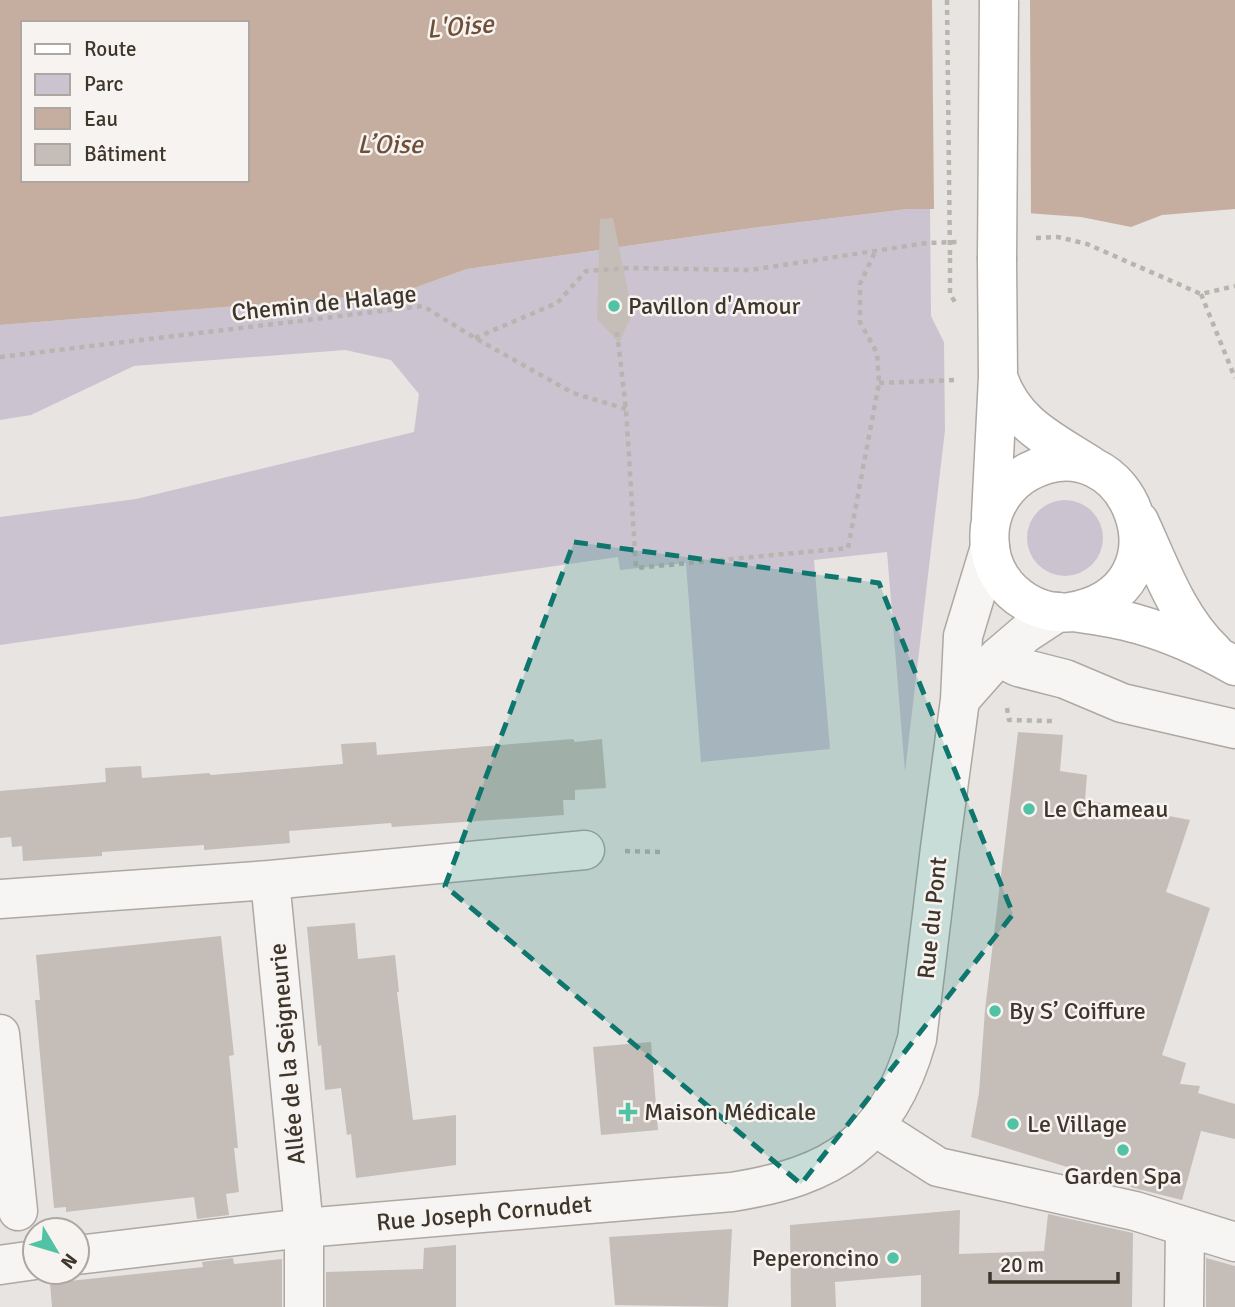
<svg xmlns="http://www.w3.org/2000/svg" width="1235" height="1307" viewBox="0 0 1235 1307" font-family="Signika,sans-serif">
  <rect width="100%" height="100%" fill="#e8e4e1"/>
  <path fill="#ccc3d1" d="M908,209H930L931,316L944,342L945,430L905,772L887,552L814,560L830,749L701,762L686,563L620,570L618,557L0,645V517L136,499L414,432L419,394L391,360L345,350L134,366L31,415L0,420V325L400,293L467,269L759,227Z
    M1027 538a38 38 0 1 1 76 0a38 38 0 1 1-76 0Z"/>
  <path fill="#c5ae9f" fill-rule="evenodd" d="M0,0H1235V209L1162,215L1131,227L1081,217L973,209H908L759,227L467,269L400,293L0,325ZM23,23H247V180H23Z"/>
  <path fill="#e8e4e1" d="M932,0H1030L1031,217L934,212Z"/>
  <path fill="#c5beb8" d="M613,218L629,296L631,317L619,343L597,319L600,219Z
    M1018,732L1063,735L1060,771L1087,775L1085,800L1190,820L1166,892L1210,908L1162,1055L1186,1063L1180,1084L1200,1086L1198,1093L1235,1104V1139L1201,1131L1182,1200L1134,1188L971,1137L979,1093L985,1010Z
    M573,739L575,742L602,739L606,788L575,790V800H563L564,815L392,827L391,823L289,831L290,843L204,850V845L102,852V856L23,861L22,846L12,847L11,837L0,838V791L106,782L105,768L141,766L142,778L209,773L211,775L343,764L341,744L376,742L377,755Z
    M355,923L358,959L395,955L399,992H397L413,1120L456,1115V1165L356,1178L351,1134L347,1135L341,1088L325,1090L321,1045L318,1046L307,927Z
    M221,936L234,1055L229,1056L238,1148H234L239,1192L226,1194L229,1215L197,1219L194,1197L66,1212V1207L54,1208L35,1000H40L36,955Z
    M651,1042L658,1130L601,1135L593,1047Z
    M960,1210L959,1254L1044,1251L1048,1214L1133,1233L1132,1307H921V1275L835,1282L836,1307H791L790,1225Z
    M732,1229L728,1307L615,1305L609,1237Z
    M456,1245V1307H326V1272L423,1269L424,1248Z
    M233,1258L234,1264L282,1259V1307H52L50,1283L203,1267L202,1262Z
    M1206,1258L1235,1266V1307H1206Z"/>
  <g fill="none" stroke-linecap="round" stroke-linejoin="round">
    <g stroke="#aea8a3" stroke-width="41">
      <path id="minor" d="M998,657L1018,667L1065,679L1122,703L1235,729
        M270,880L304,1228V1307
        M0,899L270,880L585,850
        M0,1034L18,1211
        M874,1126L938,1167L1135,1211L1235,1242
        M1184,1307L1185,1227"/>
    </g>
    <g stroke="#aea8a3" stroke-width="41">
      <path id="tertiary" d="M960,700L998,657L1026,633L1058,612
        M77,1255L304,1228L732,1192C833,1176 888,1142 917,1039L940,848L960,700L963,636L990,547
        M0,1265L35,1260"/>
    </g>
    <g stroke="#aea8a3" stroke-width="41">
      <path id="secondary" d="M998,377C1014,424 1051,440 1090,465
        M991,516L998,377L997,260
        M1139,521C1160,566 1177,617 1214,652
        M1070,612C1195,591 1129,418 1028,472C1008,483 993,504 990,527C988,545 991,563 1001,578C1013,597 1036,611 1058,612C1064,613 1069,612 1074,612C1095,615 1117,618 1137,624C1170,633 1205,649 1235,666"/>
    </g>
    <path stroke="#b8b4af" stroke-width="4.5" stroke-dasharray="5 5" stroke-linecap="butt" d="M1036,238L1058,237L1087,244L1201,294L1235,286
      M950,258V294L955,302
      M1201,294L1235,378
      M617,332L626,409L636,568L848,548L879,383L877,353L860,322V284L875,252
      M475,338L557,303L586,271L629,268L750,270L927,243L958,242
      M0,357L423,306L475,338L573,393L626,409
      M879,383L957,380
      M1007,708L1009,720L1052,721
      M625,851L663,852"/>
    <use href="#minor" stroke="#f7f5f3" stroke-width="38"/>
    <use href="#tertiary" stroke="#f7f5f3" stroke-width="38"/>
    <use href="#secondary" stroke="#fff" stroke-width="38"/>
    <g stroke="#aea8a3" stroke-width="41" stroke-linecap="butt">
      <path id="secondary-bridge" d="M997,260L999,0"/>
    </g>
    <path stroke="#b8b4af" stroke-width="4.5" stroke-dasharray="5 5" stroke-linecap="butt" d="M947,0L950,258"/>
    <use href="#secondary-bridge" stroke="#fff" stroke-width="38"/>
  </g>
  <path fill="#0f766e" fill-opacity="0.2" stroke="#0f766e" stroke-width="5" stroke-dasharray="14 9" stroke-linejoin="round" d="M574,542L879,583L1013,914L801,1184L445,886Z"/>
  <g fill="#51c2a3" stroke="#f6f3f0" stroke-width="2.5">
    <circle cx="614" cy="306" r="7"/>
    <circle cx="1029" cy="809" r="7"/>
    <circle cx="995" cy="1011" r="7"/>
    <path d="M624.5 1101.5h7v7h7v7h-7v7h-7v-7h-7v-7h7z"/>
    <circle cx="1013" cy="1124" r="7"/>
    <circle cx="1123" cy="1150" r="7"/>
    <circle cx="893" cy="1258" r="7"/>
  </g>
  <g text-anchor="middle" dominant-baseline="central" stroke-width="5" stroke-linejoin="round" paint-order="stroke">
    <g font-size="24" fill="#3e352b" stroke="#f6f3f0">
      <text transform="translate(324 303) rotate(-6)">Chemin de Halage</text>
      <text transform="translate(932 918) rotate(-84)">Rue du Pont</text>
      <text transform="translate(287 1054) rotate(-95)">Allée de la Seigneurie</text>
      <text transform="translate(484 1213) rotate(-5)">Rue Joseph Cornudet</text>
    </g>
    <g font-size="24" fill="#3e352b" stroke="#f6f3f0" text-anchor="start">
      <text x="628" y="306">Pavillon d'Amour</text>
      <text x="1043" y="809">Le Chameau</text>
      <text x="1009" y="1011">By S’ Coiffure</text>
      <text x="644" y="1112">Maison Médicale</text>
      <text x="1027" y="1124">Le Village</text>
      <text x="1123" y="1176" text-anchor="middle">Garden Spa</text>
      <text x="879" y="1258" text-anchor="end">Peperoncino</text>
    </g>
    <g font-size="26" font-style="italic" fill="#6f4f38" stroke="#f6f3f0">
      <text transform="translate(460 27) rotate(-5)">L'Oise</text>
      <text x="390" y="145">L’Oise</text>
    </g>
  </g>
  <rect x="21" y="21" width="228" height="161" fill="#f6f3f0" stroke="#aca7a1" stroke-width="2"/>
  <rect x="35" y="44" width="35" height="10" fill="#ffffff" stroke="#aca7a1" stroke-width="2"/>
  <text x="84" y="56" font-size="21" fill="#3e352b">Route</text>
  <rect x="35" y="74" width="35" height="21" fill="#ccc3d1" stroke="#aca7a1" stroke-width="2"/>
  <text x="84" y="91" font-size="21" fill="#3e352b">Parc</text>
  <rect x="35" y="108" width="35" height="21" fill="#c5ae9f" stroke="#aca7a1" stroke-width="2"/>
  <text x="84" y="126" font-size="21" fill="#3e352b">Eau</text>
  <rect x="35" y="144" width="35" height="21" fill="#c5beb8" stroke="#aca7a1" stroke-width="2"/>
  <text x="84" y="161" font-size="21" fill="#3e352b">Bâtiment</text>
  <g transform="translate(56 1251) rotate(128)"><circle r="33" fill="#f6f3f0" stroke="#aca7a1" stroke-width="2"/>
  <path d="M0-5L12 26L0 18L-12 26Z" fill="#51c2a3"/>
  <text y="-10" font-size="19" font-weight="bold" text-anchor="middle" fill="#3e352b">N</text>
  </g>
  <path d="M990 1272v10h128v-10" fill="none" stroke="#3e352b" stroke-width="3.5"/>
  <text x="1000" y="1272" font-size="21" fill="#3e352b" stroke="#f6f3f0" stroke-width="5" paint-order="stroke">20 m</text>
</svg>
